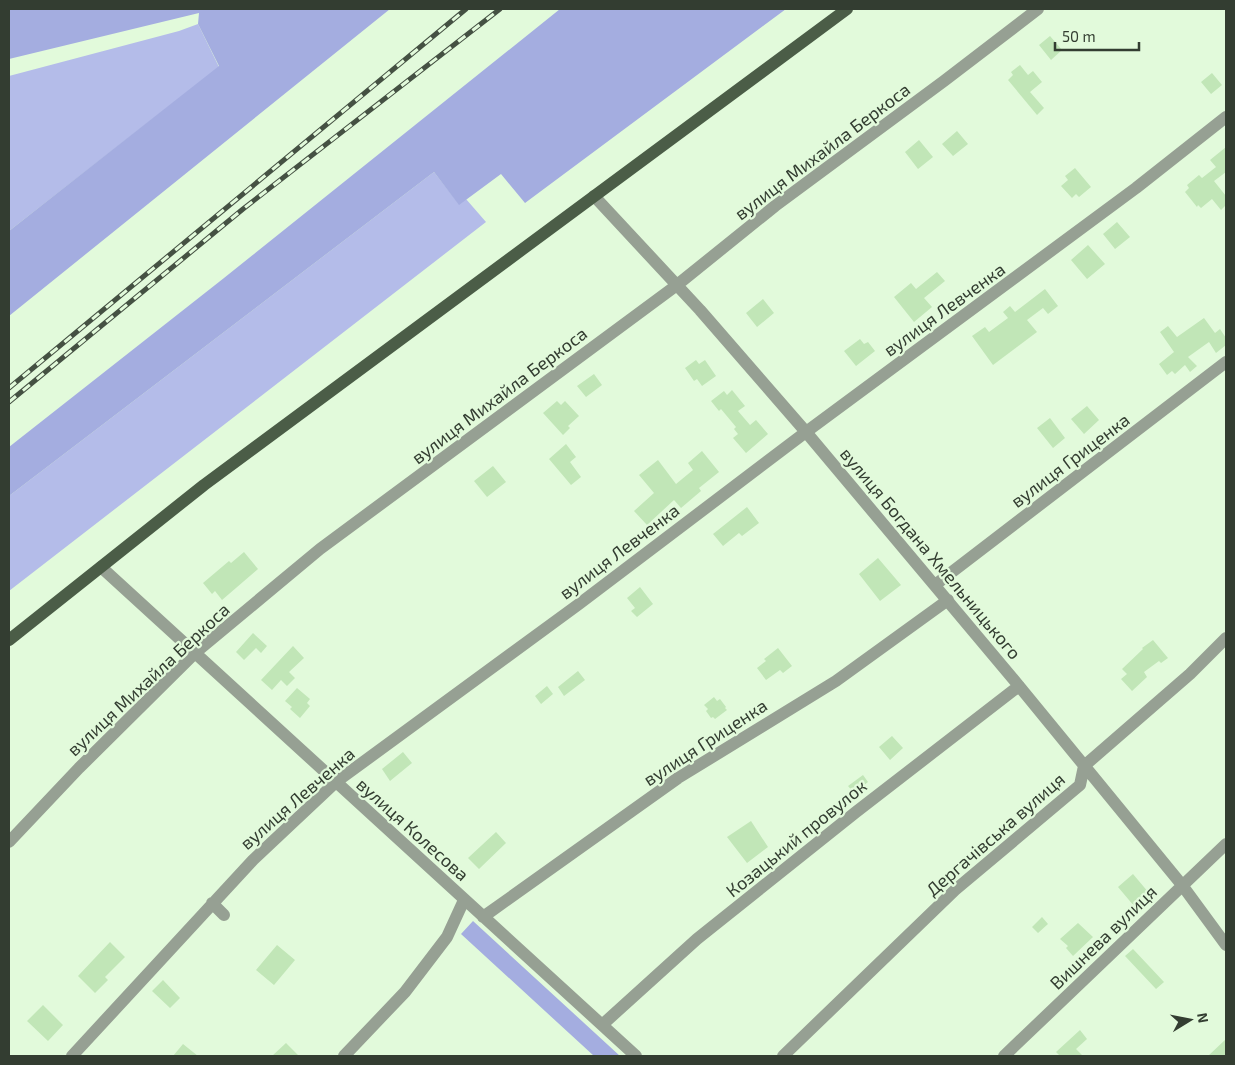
<svg xmlns="http://www.w3.org/2000/svg" width="1235" height="1065" viewBox="0 0 1235 1065" font-family="'Exo 2',sans-serif">
  <rect width="100%" height="100%" fill="#e2fadb"/>
  <path fill="#b4bce9" d="M198,24L219,67L9,231V76L179,31Z
    M434,172L459,204L466,199L486,222L9,591V496Z"/>
  <path fill="#a4ade0" d="M9,9H390L9,316V231L219,66L198,24L199,13L9,59Z
    M560,9H786L525,203L501,174L459,205L434,172L9,496V447L224,278Z
    M473,921L620,1056H594L461,934Z"/>
  <path fill="#c1e6b7" d="M1050,36L1062,50L1051,60L1039,45Z
    M1020,65L1028,75L1033,71L1042,82L1030,92L1044,108L1037,115L1008,80L1013,75L1011,72Z
    M1212,73L1222,85L1211,94L1201,82Z
    M957,131L968,144L953,156L942,144Z
    M919,140L933,157L918,169L905,152Z
    M1226,147V172L1214,181L1226,196V205L1221,210L1212,199L1201,208L1198,205L1197,207L1185,192L1189,188L1187,185L1199,175L1202,178L1216,167L1210,160Z
    M1075,168L1091,187L1079,197L1076,194L1072,198L1061,186L1068,180L1065,176Z
    M1117,222L1130,237L1115,249L1103,234Z
    M1088,245L1105,264L1087,279L1071,260Z
    M937,272L945,281L924,298L932,307L914,322L894,297L911,283L916,289Z
    M1045,289L1058,306L1048,314L1043,308L1027,320L1037,332L993,365L972,336L985,327L989,332L1008,318L1003,312L1010,306L1015,312Z
    M763,299L774,313L757,327L746,313Z
    M1204,318L1215,333L1220,329L1226,338V345L1216,353L1209,342L1188,357L1197,366L1190,372L1185,365L1175,374L1172,371L1167,375L1159,364L1174,352L1160,332L1168,326L1177,337Z
    M860,339L864,344L868,342L875,351L856,366L844,351Z
    M696,360L699,364L705,360L716,376L702,386L697,379L694,381L685,368Z
    M594,374L602,385L586,397L577,386Z
    M732,390L745,406L738,411L750,425L756,420L768,434L746,453L733,438L738,434L734,429L736,427L721,409L719,411L711,401L724,391L727,395Z
    M557,401L561,405L565,401L579,416L568,426L570,428L563,435L543,413Z
    M1087,406L1099,420L1084,434L1071,419Z
    M1050,418L1065,438L1053,448L1037,428Z
    M566,444L576,457L570,462L581,477L571,485L549,459Z
    M702,451L719,472L699,488L701,491L681,508L674,500L647,525L634,511L654,493L639,475L658,460L676,484L693,470L688,463Z
    M493,466L506,482L487,497L474,481Z
    M747,507L759,523L742,536L739,533L723,546L713,534Z
    M244,552L258,569L222,600L215,591L212,594L203,583L229,561L231,563Z
    M878,558L901,585L880,601L859,574Z
    M640,587L653,604L637,617L631,611L635,608L627,598Z
    M253,633L267,646L261,653L256,648L244,660L236,652Z
    M1153,640L1168,658L1161,663L1159,661L1144,672L1147,677L1132,691L1121,679L1127,674L1122,669L1143,649L1142,648Z
    M293,646L304,658L289,672L295,678L287,686L281,680L272,690L261,680Z
    M778,648L792,666L783,673L780,670L766,680L757,668L766,661L764,659Z
    M578,671L585,680L564,696L558,687Z
    M547,686L553,694L541,704L535,696Z
    M297,688L310,699L307,703L310,706L300,718L290,709L292,707L285,701Z
    M714,697L717,701L720,699L726,707L725,708L727,710L715,719L713,717L711,718L706,711L708,709L704,705Z
    M892,736L903,748L890,760L879,747Z
    M403,752L412,763L390,781L382,769Z
    M863,775L868,782L854,793L848,786Z
    M751,821L768,847L747,863L727,837Z
    M496,832L506,843L479,869L468,858Z
    M1133,874L1149,893L1134,906L1118,887Z
    M1042,917L1048,924L1038,933L1032,927Z
    M1078,923L1093,937L1073,956L1066,948L1068,946L1060,939Z
    M110,942L125,957L105,977L108,980L95,993L78,976Z
    M277,945L295,960L274,985L256,970Z
    M1133,949L1164,982L1156,989L1125,956Z
    M163,980L180,998L170,1008L152,991Z
    M43,1005L63,1025L48,1041L27,1021Z
    M1080,1030L1087,1039L1076,1049L1083,1056H1060L1056,1052Z
    M1226,1039V1056H1208Z
    M286,1043L299,1056H272Z
    M183,1044L198,1056H173Z"/>
  <g fill="none" stroke-linecap="round" stroke-linejoin="round">
    <path stroke="#96a093" stroke-width="12" d="M594,196L700,310L806,432L1019,686L1182,885L1226,945
      M101,567L636,1056
      M935,585L1226,362
      M9,842L79,768L195,653L320,549L677,285L775,206L944,81L1038,9
      M212,903L224,915
      M483,917L678,778L836,681L948,600
      M602,1025L697,939L856,812L1019,686
      M72,1056L253,860L336,782L579,604L806,432L1136,188L1226,117
      M344,1056L405,992L447,937L464,900
      M783,1056L955,890L1080,785L1084,766L1190,674L1226,638
      M1004,1056L1226,844"/>
    <path stroke="#4b5d47" stroke-width="12" d="M9,640L204,485L847,9"/>
    <g stroke="#455143" stroke-width="5">
      <path id="rail" d="M9,388L466,9
        M9,402L243,209L500,9"/>
    </g>
    <use href="#rail" stroke="#e2fadb" stroke-width="3" stroke-dasharray="9" stroke-linecap="butt"/>
  </g>
  <g text-anchor="middle" dominant-baseline="central" stroke-width="4.5" stroke-linejoin="round" paint-order="stroke">
    <g font-size="18" fill="#333d31" stroke="#e2fadb">
      <text transform="translate(822 151) rotate(-37)">вулиця Михайла Беркоса</text>
      <text transform="translate(944 309) rotate(-36)">вулиця Левченка</text>
      <text transform="translate(499 395) rotate(-37)">вулиця Михайла Беркоса</text>
      <text transform="translate(1070 460) rotate(-37)">вулиця Гриценка</text>
      <text transform="translate(619 551) rotate(-37)">вулиця Левченка</text>
      <text transform="translate(931 553) rotate(50)">вулиця Богдана Хмельницького</text>
      <text transform="translate(148 679) rotate(-43)">вулиця Михайла Беркоса</text>
      <text transform="translate(705 742) rotate(-33)">вулиця Гриценка</text>
      <text transform="translate(297 798) rotate(-41)">вулиця Левченка</text>
      <text transform="translate(413 829) rotate(42)">вулиця Колесова</text>
      <text transform="translate(995 834) rotate(-41)">Дергачівська вулиця</text>
      <text transform="translate(796 838) rotate(-39)">Козацький провулок</text>
      <text transform="translate(1103 937) rotate(-44)">Вишнева вулиця</text>
    </g>
  </g>
  <rect width="1235" height="1065" fill="none" stroke="#333d31" stroke-width="20"/>
  <g transform="translate(1190 1020) rotate(80)" stroke="#e2fadb" stroke-width="4" paint-order="stroke">
  <path d="M0-4L9 19L0 12L-9 19Z" fill="#333d31"/>
  <text y="-8" font-size="14" font-weight="bold" text-anchor="middle" fill="#333d31">N</text>
  </g>
  <path d="M1055 42v8h84v-8" fill="none" stroke="#333d31" stroke-width="2.5"/>
  <text x="1062" y="42" font-size="15" fill="#333d31" stroke="#e2fadb" stroke-width="4" paint-order="stroke">50 m</text>
</svg>
